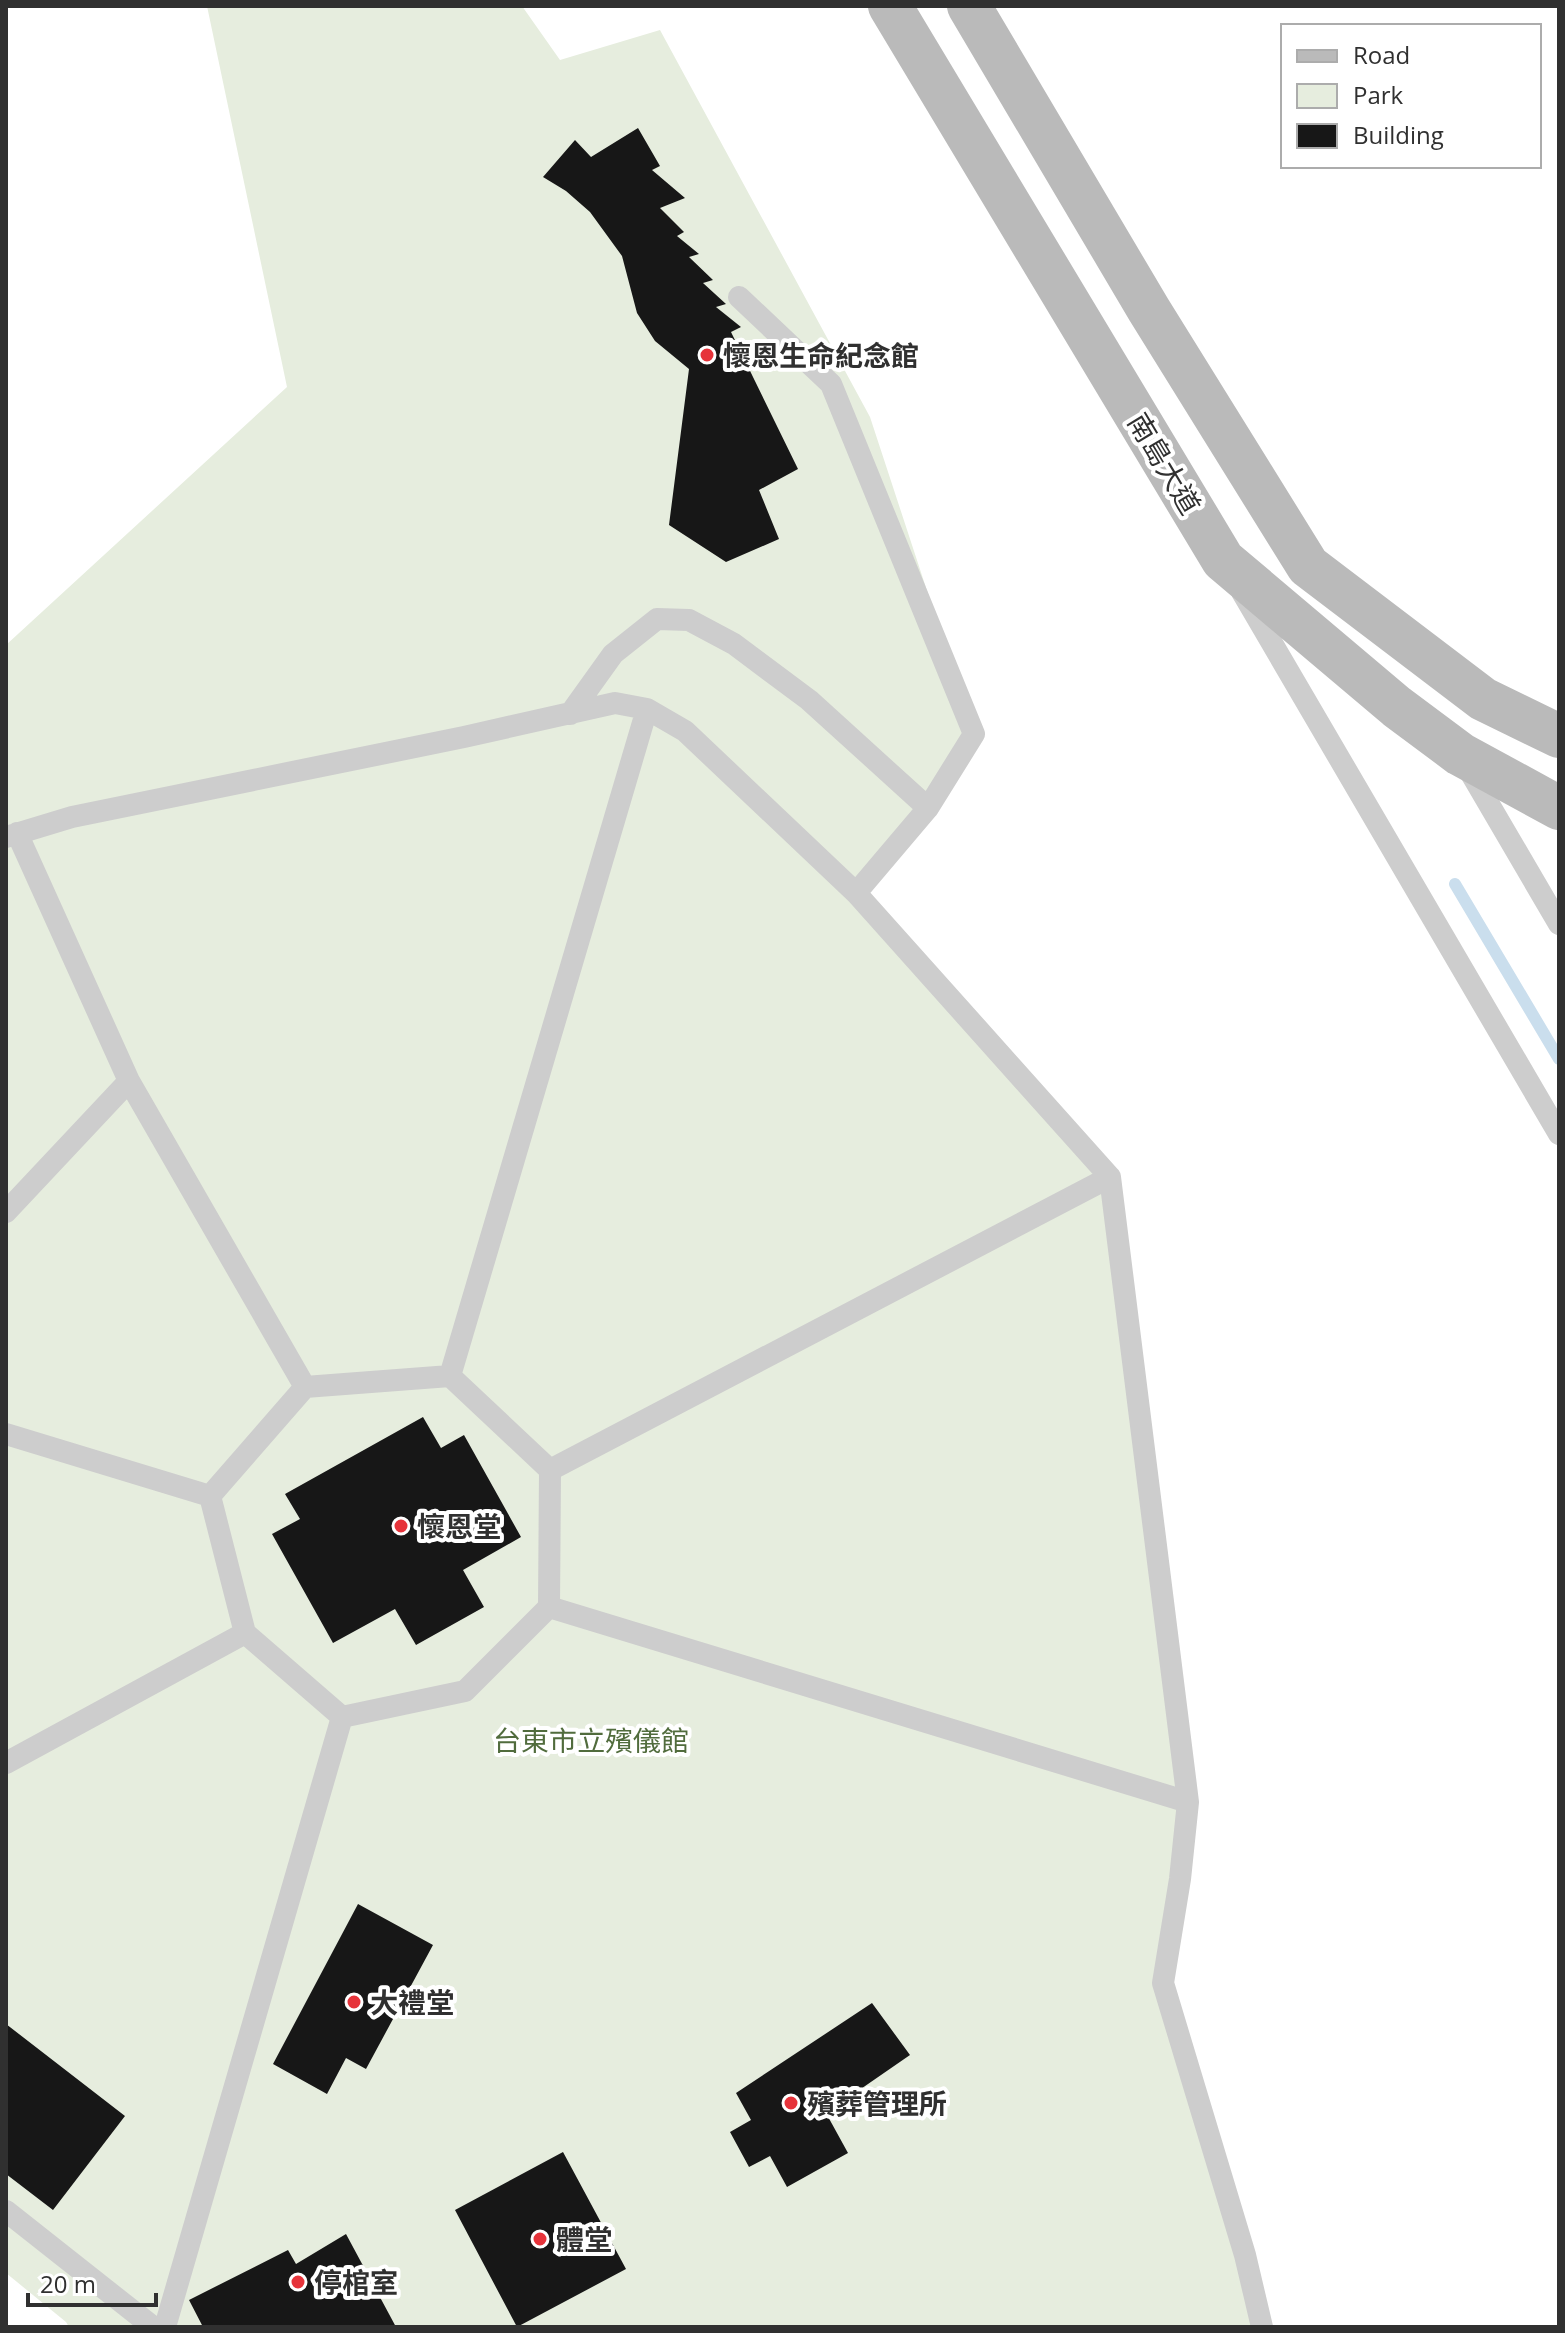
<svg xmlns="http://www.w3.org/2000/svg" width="1565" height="2333" viewBox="0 0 1565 2333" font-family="'Open Sans','Noto Sans TC',sans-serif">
  <rect width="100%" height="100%" fill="#fff"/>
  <path fill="#e6edde" d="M207,6H522L560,60L660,30L870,417L974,734L856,893L1110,1177L1188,1802L1163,1983L1262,2327H69L66,2322L6,2273V645L287,387Z"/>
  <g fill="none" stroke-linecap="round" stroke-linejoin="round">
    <path stroke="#cadeed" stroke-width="12" d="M1455,884L1559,1059"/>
  </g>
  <path fill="#171717" d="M638,128L660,166L652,170L685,198L660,208L684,232L677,236L699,254L689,257L713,280L703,283L726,304L716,307L741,327L731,332L798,469L759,490L779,539L726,562L669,525L689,369L655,341L637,313L622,256L590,212L566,191L543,177L575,140L591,157Z
    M423,1417L441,1448L464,1435L521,1537L463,1570L484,1607L416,1645L395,1609L333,1643L272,1534L300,1519L285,1494Z
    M358,1904L433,1945L366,2069L346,2058L327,2094L273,2064Z
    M872,2003L910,2055L826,2113L848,2153L787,2187L770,2156L749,2167L730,2132L751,2120L736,2093Z
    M6,2024L125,2116L53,2210L6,2174Z
    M563,2152L626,2269L517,2327L455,2210Z
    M346,2234L396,2327H203L189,2300L288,2250L296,2264Z"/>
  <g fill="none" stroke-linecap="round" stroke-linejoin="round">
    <path stroke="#cdcdcd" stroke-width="22" d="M739,297L831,384L974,734L928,808L856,893
      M1242,592L1559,1134
      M647,709L450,1376L550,1470L1110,1177
      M570,714L613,654L657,619L689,620L734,644L809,700L928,808
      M1466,765L1559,924
      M6,837L72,817L464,737L615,703L647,709L685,731L856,893L1110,1177L1188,1802L1180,1879L1163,1983L1245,2255L1262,2327
      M6,1212L129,1081
      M305,1387L450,1376
      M6,1434L210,1496L305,1387L129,1081L17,833
      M210,1496L245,1633
      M549,1607L550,1470
      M342,1717L465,1691L549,1607L1188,1802
      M6,1763L245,1633L342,1717L165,2327
      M6,2211L153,2327"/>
    <path stroke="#bababa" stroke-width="44" d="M890,6L1223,560L1397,707L1460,754L1559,808
      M969,6L1149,310L1308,566L1483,699L1559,736"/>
  </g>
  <g fill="#e6333a" stroke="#fff" stroke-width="3">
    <circle cx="707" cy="355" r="8"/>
    <circle cx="401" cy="1526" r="8"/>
    <circle cx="354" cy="2002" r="8"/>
    <circle cx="791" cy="2103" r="8"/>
    <circle cx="540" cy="2239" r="8"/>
    <circle cx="298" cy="2282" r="8"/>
  </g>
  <g text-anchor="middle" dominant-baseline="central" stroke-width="8" stroke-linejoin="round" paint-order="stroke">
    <g font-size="28" font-weight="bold" fill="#303030" stroke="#fff" text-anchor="start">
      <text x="723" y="355">懷恩生命紀念館</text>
      <text x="417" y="1526">懷恩堂</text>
      <text x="370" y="2002">大禮堂</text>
      <text x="807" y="2103">殯葬管理所</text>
      <text x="556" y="2239">體堂</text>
      <text x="314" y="2282">停棺室</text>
    </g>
    <g font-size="28" fill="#303030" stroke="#fff">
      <text transform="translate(1165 463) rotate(59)">南島大道</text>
    </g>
    <g font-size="28" fill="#516c3d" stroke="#fff">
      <text x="591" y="1740">台東市立殯儀館</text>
    </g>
  </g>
  <rect width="1565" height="2333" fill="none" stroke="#303030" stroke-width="16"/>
  <rect x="1281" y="24" width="260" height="144" fill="#ffffff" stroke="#acacac" stroke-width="2"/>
  <rect x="1297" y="50" width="40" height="12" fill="#bababa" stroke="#acacac" stroke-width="2"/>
  <text x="1353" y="64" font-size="24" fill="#303030">Road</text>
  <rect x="1297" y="84" width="40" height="24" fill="#e6edde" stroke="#acacac" stroke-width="2"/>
  <text x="1353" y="104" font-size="24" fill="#303030">Park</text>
  <rect x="1297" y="124" width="40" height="24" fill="#171717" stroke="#acacac" stroke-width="2"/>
  <text x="1353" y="144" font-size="24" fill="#303030">Building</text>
  <path d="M28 2293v12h128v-12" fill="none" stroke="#303030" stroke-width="4"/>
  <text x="40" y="2293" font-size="24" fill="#303030" stroke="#ffffff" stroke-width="6" paint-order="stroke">20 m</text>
</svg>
